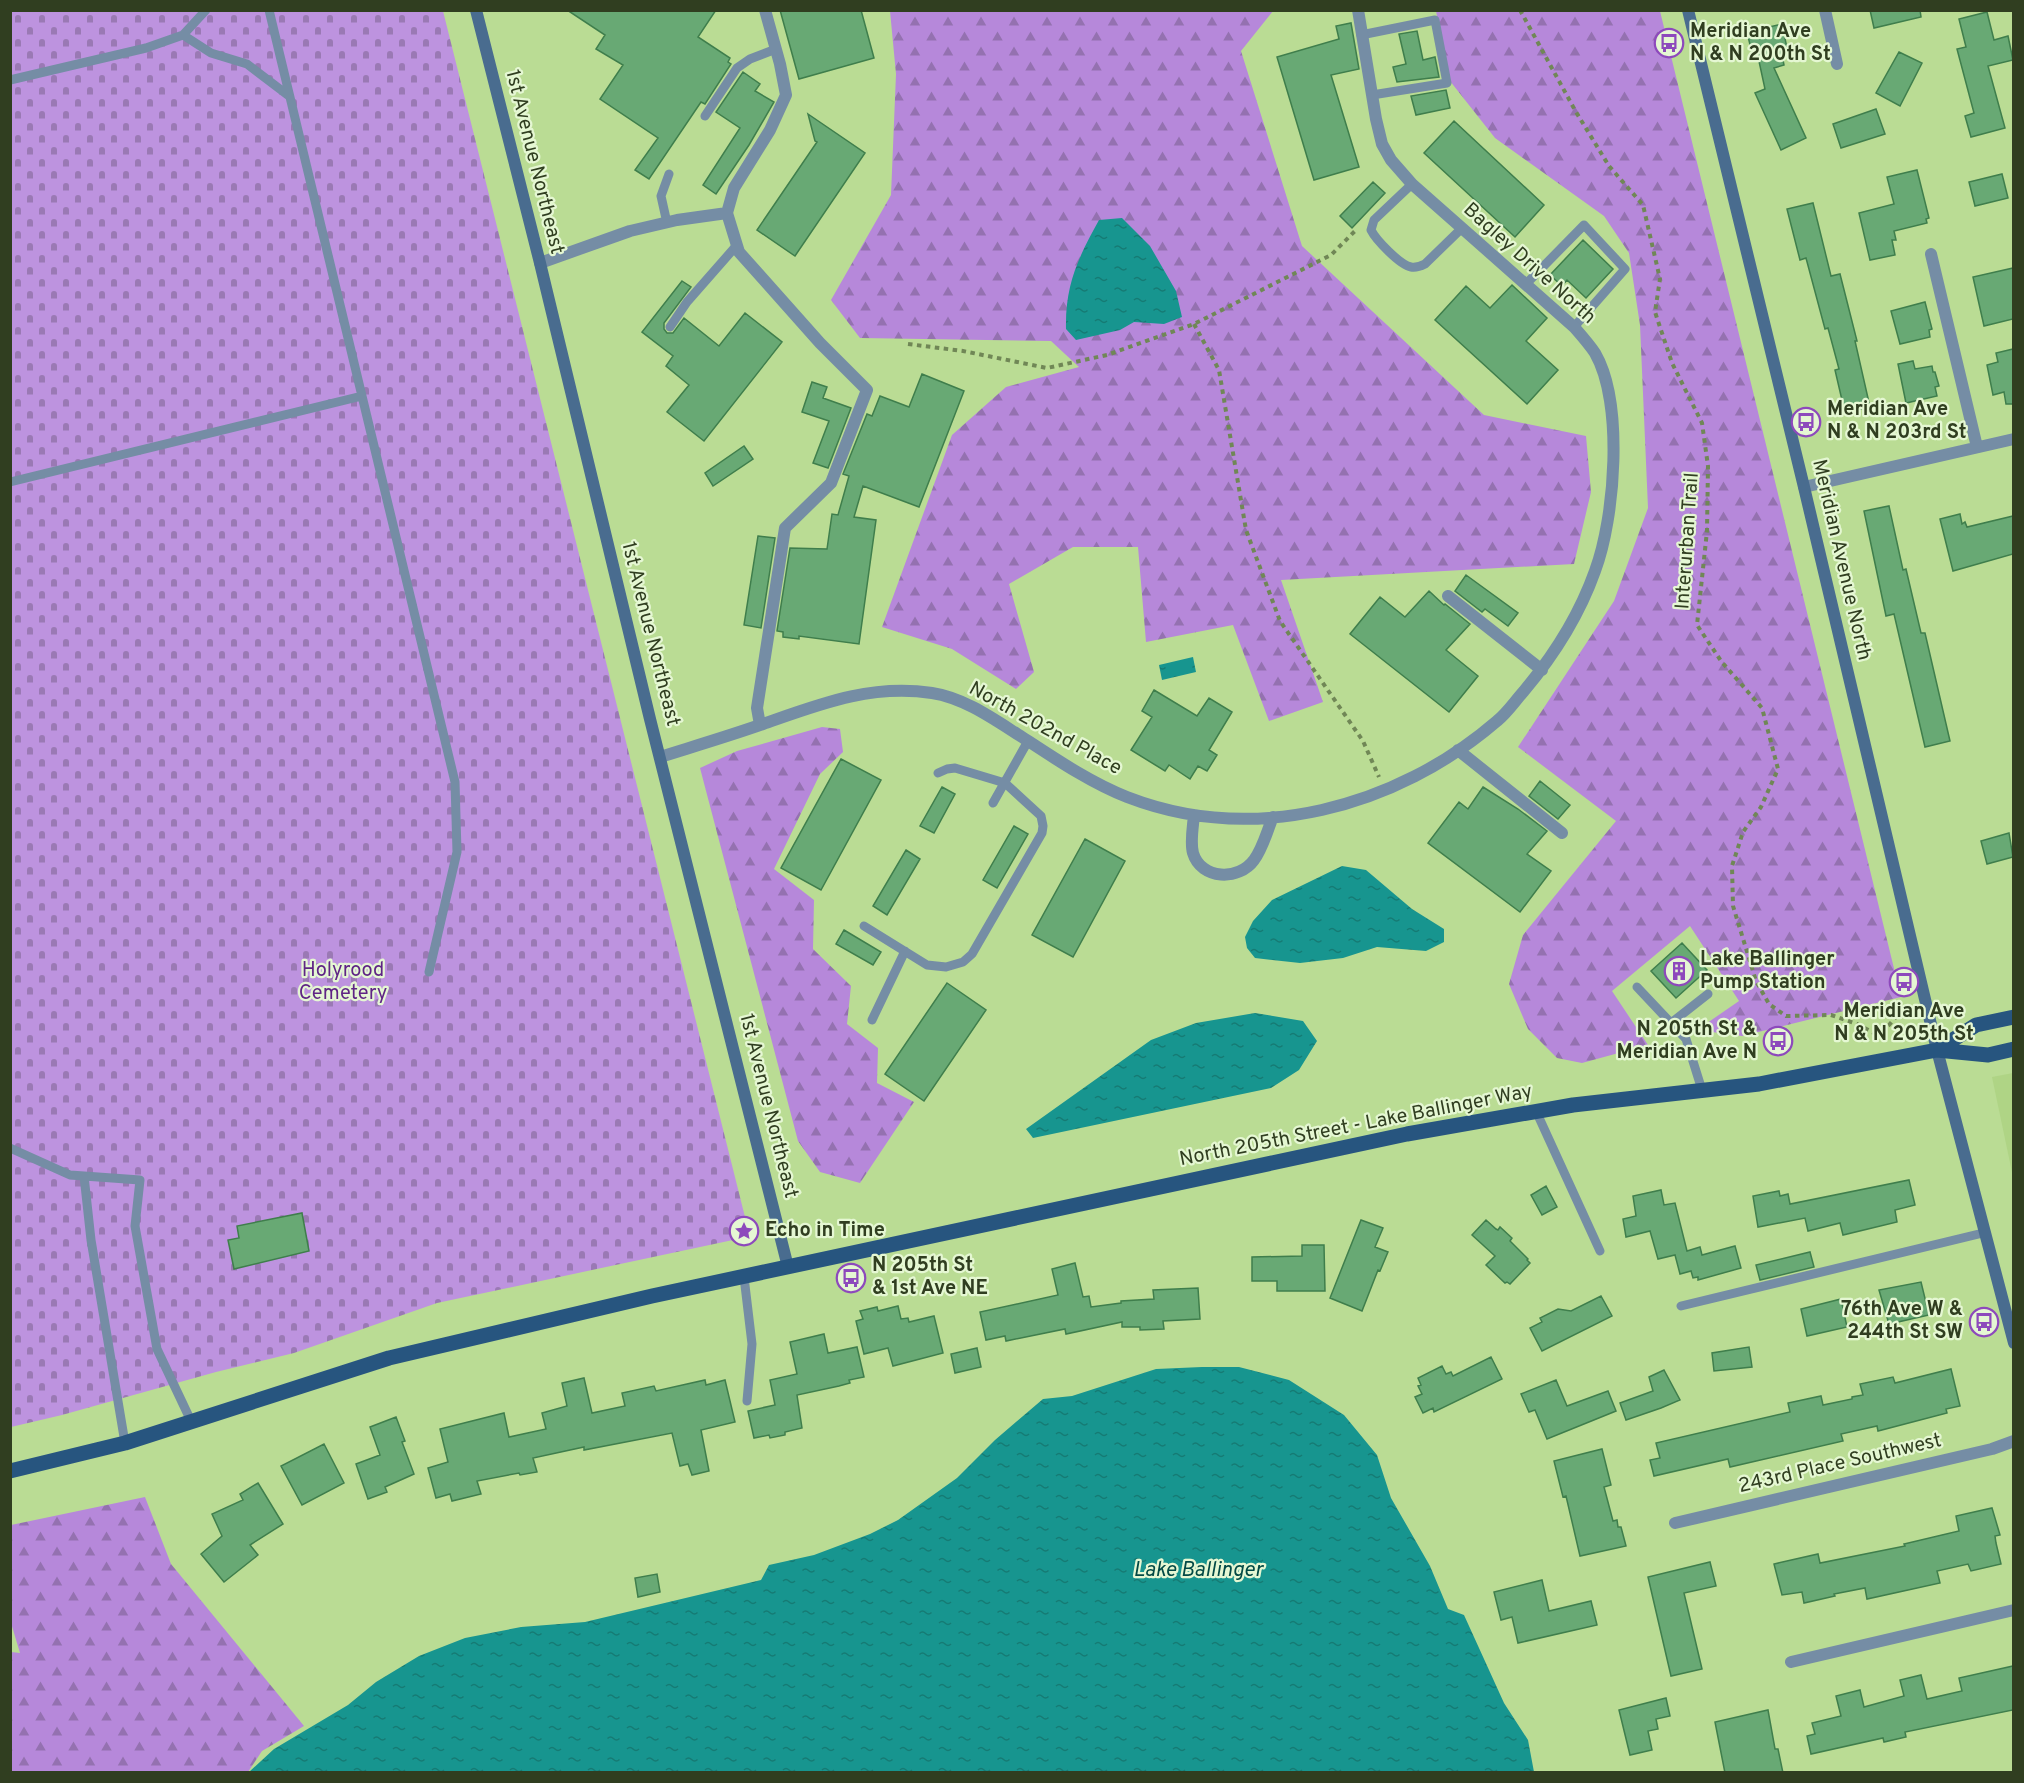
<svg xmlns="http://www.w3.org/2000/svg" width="2024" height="1783" viewBox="0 0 2024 1783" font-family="Overpass,sans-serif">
  <defs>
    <pattern id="forest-firs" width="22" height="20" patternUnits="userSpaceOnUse" patternTransform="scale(1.5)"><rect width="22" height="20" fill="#b688da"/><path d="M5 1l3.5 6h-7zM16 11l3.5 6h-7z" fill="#9471b0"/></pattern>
    <pattern id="cemetery-stones" width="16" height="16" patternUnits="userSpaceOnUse" patternTransform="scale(1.5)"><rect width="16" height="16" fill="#bd93df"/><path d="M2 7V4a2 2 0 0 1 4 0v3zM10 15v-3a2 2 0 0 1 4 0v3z" fill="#9a79b4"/></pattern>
    <pattern id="water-ripples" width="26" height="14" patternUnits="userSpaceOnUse" patternTransform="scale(1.5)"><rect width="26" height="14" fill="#17958f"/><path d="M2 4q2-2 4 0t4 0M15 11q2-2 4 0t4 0" fill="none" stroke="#157b74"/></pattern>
  </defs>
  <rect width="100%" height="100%" fill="#badc94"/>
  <path fill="#afd485" d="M2013,1073H2014L2013,1177L1992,1077Z"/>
  <path fill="url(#forest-firs)" d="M890,11H1273L1241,51L1302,246L1484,415L1586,436L1591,492L1574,564L1281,580L1323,702L1269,721L1233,625L1146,642L1138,547H1073L1009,584L1034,672L1016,689L952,649L882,627L952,435L1006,387L1079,367L1051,341L860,338L831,300L891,195L896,74Z
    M1436,11H1660L1901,997L1742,1036L1697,1030L1739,1001L1690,926L1612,991L1648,1045L1582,1063L1557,1058L1528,1029L1509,984L1523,935L1616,821L1518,747L1614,601L1648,508L1640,325L1629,253L1604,216L1495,138L1450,81Z
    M822,727L840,729L843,752L820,774L774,869L814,900L813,949L851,986L847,1024L878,1048L877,1083L914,1102L860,1183L820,1172L798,1141L700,768L737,751Z
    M145,1497L171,1564L304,1726L262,1751L248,1772H11V1652L20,1653L11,1623V1525Z"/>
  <path fill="url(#cemetery-stones)" d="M10,11H443L746,1221L733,1240L437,1303L294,1353L216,1372L62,1415L11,1427Z"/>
  <path fill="url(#water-ripples)" d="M1122,218L1150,246L1176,291L1182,317L1164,324L1134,322L1120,330L1076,340L1066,329C1065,285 1078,258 1099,220Z
    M1193,657L1196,672L1162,680L1159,665Z
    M1342,866L1366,870L1412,909L1444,929V942L1426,951L1377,947L1343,958L1300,963L1255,958L1247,948L1245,937L1253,921L1272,900Z
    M1255,1013L1303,1021L1317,1041L1299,1070L1271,1088L1033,1138L1026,1129L1151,1040L1196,1023Z
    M1202,1367H1239L1289,1380L1344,1415L1377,1455L1391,1498L1430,1566L1448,1609L1464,1615L1504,1703L1528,1740L1534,1772H249L274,1749L348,1705L376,1682L419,1656L465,1638L521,1627L585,1622L761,1580L769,1565L814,1555L870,1534L898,1520L957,1478L995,1440L1043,1399L1072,1396L1156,1369Z"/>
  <path fill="#68a974" stroke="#3f7e4c" stroke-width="1.5" d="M567,10H716L698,37L730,58L728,62L731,64L705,104L701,102L649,179L635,170L658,138L600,99L623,65L596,49L605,35Z
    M780,10H861L874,58L799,79Z
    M1870,10H1920L1921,17L1874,28Z
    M1987,12L1994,40L2008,36L2013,60L1988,66L2005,128L1971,137L1965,116L1974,113L1957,49L1966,47L1959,19Z
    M1351,23L1359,69L1331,75L1359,167L1314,180L1277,57L1339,39L1336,26Z
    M1782,24L1787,48L1781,50L1784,65L1774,68L1806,138L1781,150L1755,93L1765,89L1757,52L1752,53L1747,32Z
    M1417,31L1423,60L1435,57L1439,77L1397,82L1393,67L1406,64L1399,34Z
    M1899,52L1922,63L1900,106L1876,93Z
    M743,72L760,84L755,91L774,102L749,145L716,194L703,185L740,128L716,112Z
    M1446,90L1450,108L1416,115L1411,96Z
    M1876,109L1885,134L1841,148L1833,124Z
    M808,114L865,153L795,256L757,230L817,142L815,141Z
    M1454,121L1544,205L1515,237L1424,153Z
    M1917,170L1929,218L1926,219L1927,223L1894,231L1896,240H1892L1895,255L1870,260L1859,213L1894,204L1887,177Z
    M2002,174L2008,198L1975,206L1969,182Z
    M1373,182L1385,193L1352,228L1340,216Z
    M1813,203L1831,276L1840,274L1857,341H1855L1870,407L1845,413L1835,370L1839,369L1828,328L1825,329L1806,258L1800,260L1787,209Z
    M1583,240L1613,269L1586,298L1567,280L1562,286L1550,275Z
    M2013,268V319L1984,326L1973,277Z
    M682,281L691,287L664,323V329L667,333H673L684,318L719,346L745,313L782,342L704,441L667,412L689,385L666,366L673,356L642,332Z
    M1512,285L1547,318L1526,341L1558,370L1527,404L1435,320L1466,286L1490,308Z
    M1925,302L1932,329L1929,330L1930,337L1900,344L1891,311Z
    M2013,349V404H2006L2004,392L1993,395L1987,365L1998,362L1996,353Z
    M1913,361L1915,369L1932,366L1933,372H1935L1939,386L1935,387L1937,396L1906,403L1898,364Z
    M922,374L964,391L919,507L863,486L854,517L876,520L859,644L799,636V639L783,637V632L777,631L790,548L827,549L832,514L838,515L849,476L843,474L867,414L872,416L880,396L909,407Z
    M812,382L827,387L823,398L851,408L828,468L813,463L829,421L802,412Z
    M744,446L753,459L713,486L705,473Z
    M1889,506L1903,570L1906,569L1921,633H1925L1950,741L1925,747L1894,614L1886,616L1864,511Z
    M1960,514L1962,524L1965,522L1967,527L2013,516V554L1953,571L1940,519Z
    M758,536L775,538L761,628L744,625Z
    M1466,575L1518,613L1508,626L1485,609L1482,612L1455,591Z
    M1429,591L1444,605L1445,604L1470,624L1446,650L1478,676L1449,712L1350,634L1380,597L1405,617Z
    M1154,690L1197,716L1209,698L1232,712L1209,750L1217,755L1207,771L1198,766L1190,779L1169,765L1165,771L1131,750L1152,717L1142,711Z
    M841,759L881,780L821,890L781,868Z
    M1540,781L1570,805L1558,819L1529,796Z
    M942,787L955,794L934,833L920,826Z
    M1483,787L1518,809L1547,831L1527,854L1551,871L1520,912L1428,843L1459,802L1468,809Z
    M1014,826L1028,834L997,888L983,880Z
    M2009,833L2013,857L1987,864L1981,841Z
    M1085,839L1125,861L1073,957L1032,935Z
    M906,850L920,859L887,915L873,906Z
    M844,930L881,952L873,965L836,944Z
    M1682,943L1707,970L1676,998L1651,971Z
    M947,983L986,1010L924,1101L885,1074Z
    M1909,1180L1915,1205L1895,1210L1897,1222L1843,1235L1840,1223L1808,1231L1805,1218L1758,1227L1753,1196L1779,1191L1780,1196L1788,1194L1790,1204Z
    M1546,1186L1557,1207L1542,1215L1531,1195Z
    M1661,1190L1664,1205L1675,1203L1687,1251L1700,1247L1702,1255L1735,1246L1741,1268L1698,1280V1277L1693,1278L1691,1271L1680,1274L1675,1255L1658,1259L1650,1231L1626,1237L1623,1219L1636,1216L1633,1196Z
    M302,1213L309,1251L234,1269L228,1240L239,1238L237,1226Z
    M1361,1220L1383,1228L1375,1247L1388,1252L1380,1271L1378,1270L1362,1311L1330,1298Z
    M1486,1220L1496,1229L1498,1230L1500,1227L1512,1238L1510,1241L1528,1259L1527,1260L1530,1263L1510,1284L1507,1282L1505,1283L1486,1265L1495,1256L1472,1235Z
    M1302,1245H1324L1325,1291H1277V1281H1252V1257L1302,1256Z
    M1810,1252L1814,1267L1760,1280L1756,1265Z
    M1075,1263L1083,1297L1089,1296L1091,1307L1121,1303V1301L1154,1299L1153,1290L1198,1288L1200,1319L1163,1321L1164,1329L1140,1330V1327H1122V1322L1066,1334L1065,1329L1006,1341L1005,1336L986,1340L980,1312L1058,1295L1052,1269Z
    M1921,1282L1929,1315L1889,1324L1879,1290Z
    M1601,1296L1612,1316L1542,1351L1530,1328L1542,1322L1540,1318L1558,1309L1571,1311Z
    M1841,1299L1847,1327L1807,1336L1801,1309Z
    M898,1306L901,1319L908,1318L909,1322L934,1316L943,1353L893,1366L888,1348L864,1354L856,1321L863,1319L860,1311L877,1307L878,1311Z
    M824,1334L828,1353L857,1347L864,1377L849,1380L850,1383L839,1386L797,1395L802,1428L785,1432V1435L770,1438L769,1435L754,1438L748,1411L775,1405L770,1380L797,1374L790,1342Z
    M1749,1347L1752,1367L1714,1371L1712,1353Z
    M977,1348L981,1367L955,1373L951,1354Z
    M1491,1357L1502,1379L1434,1412L1433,1408L1423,1413L1415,1397L1422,1394L1418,1386L1421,1385L1418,1378L1442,1366L1446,1374L1451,1372L1453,1376Z
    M1951,1369L1960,1406L1946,1409L1947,1413L1878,1431L1877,1426L1841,1434L1843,1441L1730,1467L1728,1459L1654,1476L1650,1460L1660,1458L1656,1443L1790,1412L1788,1403L1821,1396L1823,1405L1852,1399V1397L1863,1395L1860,1384L1893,1377L1895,1383Z
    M1664,1370L1680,1400L1661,1408L1626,1420L1620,1403L1653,1391L1649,1377Z
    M584,1378L592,1413L625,1406L622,1393L654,1386L656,1391L705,1380L706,1385L725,1380L735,1422L701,1430L709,1471L692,1475L688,1464L680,1466L672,1433L584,1450V1447L533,1458L537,1472L520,1475L519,1473L477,1481L481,1494L452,1501L450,1494L436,1498L428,1468L448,1462L440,1429L504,1413L509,1437L546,1429L542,1413L567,1406L562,1383Z
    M1556,1380L1567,1406L1608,1391L1616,1411L1547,1439L1535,1410L1529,1412L1521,1394Z
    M396,1417L405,1441L402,1442L414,1474L385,1487L387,1492L368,1499L356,1464L380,1455L370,1427Z
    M324,1444L344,1483L302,1505L281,1466Z
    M1602,1449L1611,1485L1604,1487L1613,1521L1617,1520L1618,1527H1621L1626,1546L1580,1556L1566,1496L1563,1497L1554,1461Z
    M258,1483L283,1524L250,1545L258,1555L224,1582L201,1554L222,1536L212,1514L243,1500L240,1494Z
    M1992,1508L2000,1535L1995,1536L1996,1543L2001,1564L1971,1571L1968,1564L1937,1571L1940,1583L1867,1599L1865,1588L1834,1594L1835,1596L1804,1603L1802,1592L1782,1595L1774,1564L1818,1554L1820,1563L1905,1546L1904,1544L1959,1531L1956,1516Z
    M1710,1562L1716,1586L1684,1593L1702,1669L1671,1676L1648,1577Z
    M657,1574L660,1592L638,1597L635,1578Z
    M1542,1580L1549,1611L1591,1601L1597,1625L1518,1643L1512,1617L1501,1620L1494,1592Z
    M2013,1666V1710L1905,1732L1906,1737L1884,1742L1883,1738L1811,1754L1807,1736L1815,1734L1812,1723L1841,1716L1836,1696L1860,1690L1864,1707L1904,1696L1900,1680L1921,1675L1927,1699L1962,1691L1959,1678Z
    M1666,1698L1670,1716L1656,1719L1658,1729L1648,1731L1652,1750L1630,1755L1619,1710Z
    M1768,1710L1775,1749H1778L1783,1773H1725L1715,1722Z"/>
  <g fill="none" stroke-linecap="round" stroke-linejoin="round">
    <path stroke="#708756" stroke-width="4" stroke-dasharray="4.5 4.5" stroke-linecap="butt" d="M1520,10L1576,112L1609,166L1643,205L1660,279L1655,312L1672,363L1702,423L1708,466L1707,531L1697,625L1721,661L1762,708L1778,769L1761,807L1743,832L1732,866L1733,906L1756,981L1769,1004L1786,1016L1831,1015L1857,1024L1874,1033L1889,1025L1901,1011
      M1194,324L1219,370L1246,530L1280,621L1363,741L1379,777
      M908,344L963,351L1047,368L1107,355L1194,324L1331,255L1357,229"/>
    <path stroke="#758da5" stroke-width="9" d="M269,10L455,782L457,852L429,972
      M183,35L211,53L247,64L289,96
      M1361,35L1435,20L1447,83L1372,95
      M10,80L146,48L183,35L206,10
      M705,116L737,68L750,59L776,49
      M1412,184L1374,220L1371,230C1376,240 1400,265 1411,267C1416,268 1421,266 1425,264L1461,229
      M667,223L661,196L669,174
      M1526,284L1584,225L1625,269L1574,327
      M670,327L687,302L737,245
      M10,482L362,396
      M993,803L1028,741
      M864,926L927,965L946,967L963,962L972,954L1042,833L1043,826L1041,816L1005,783L955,768L947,769L938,773
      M1637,987L1686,1039L1702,1090
      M872,1020L905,951
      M1671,1023L1708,994
      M1536,1111L1600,1251
      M10,1148L70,1175L140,1180L135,1226L157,1349L191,1421
      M84,1176L91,1240L125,1443
      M744,1277L752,1344L747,1401
      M1681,1306L1983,1233"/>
    <path stroke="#758da5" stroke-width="12" d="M1825,10L1837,64
      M1931,254L1977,447
      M540,263L630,231L677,220L727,213
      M1804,487L2014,439
      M1448,596L1542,670
      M760,725L757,708L785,528L831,483L867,390L820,343L739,252L727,213L734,188L770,130L786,95L780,64L765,10
      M1458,750L1562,833
      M660,757C695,746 729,736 763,724C820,704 870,684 932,693C965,698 995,720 1022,737C1054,758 1091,783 1127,797C1254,846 1396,808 1497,721C1507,713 1515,701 1524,691C1555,654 1579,616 1595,571C1615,518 1624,403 1595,353C1589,344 1581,335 1574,327L1412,184L1391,160L1382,144L1376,119L1358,10
      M1194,815C1193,827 1190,842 1193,853C1201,880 1239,881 1254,860C1263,848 1267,831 1273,817
      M1675,1523L1992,1449L2014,1441
      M1791,1662L2014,1610"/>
    <path stroke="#496c8f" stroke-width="12" d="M476,10L540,263L650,719L788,1267
      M1688,10L1804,487L1937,1050L2014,1343"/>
    <path stroke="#27557f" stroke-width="15" d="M1937,1050L1976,1025L2014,1017
      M10,1471L125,1443L389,1358L652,1296L1407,1134L1573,1105L1759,1084L1937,1050L1988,1055L2014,1049"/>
  </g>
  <defs>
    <g id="bus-ring" transform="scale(1.5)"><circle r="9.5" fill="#e5f7d3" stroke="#8d49bc" stroke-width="1.5"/><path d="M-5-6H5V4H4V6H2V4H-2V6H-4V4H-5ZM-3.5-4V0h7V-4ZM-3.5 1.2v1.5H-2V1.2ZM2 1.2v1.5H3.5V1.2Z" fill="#8d49bc"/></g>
    <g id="building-ring" transform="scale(1.5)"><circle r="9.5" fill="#e5f7d3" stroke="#8d49bc" stroke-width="1.5"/><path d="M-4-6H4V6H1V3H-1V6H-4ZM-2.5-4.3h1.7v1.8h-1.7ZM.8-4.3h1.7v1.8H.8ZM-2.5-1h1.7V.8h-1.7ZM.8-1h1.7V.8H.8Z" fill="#8d49bc"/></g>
    <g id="sight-ring" transform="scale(1.5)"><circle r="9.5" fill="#e5f7d3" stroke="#8d49bc" stroke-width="1.5"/><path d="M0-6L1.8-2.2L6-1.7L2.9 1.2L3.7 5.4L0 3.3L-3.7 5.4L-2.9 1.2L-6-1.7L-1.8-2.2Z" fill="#8d49bc"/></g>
  </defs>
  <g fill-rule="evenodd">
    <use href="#bus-ring" x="1669" y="43"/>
    <use href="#bus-ring" x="1806" y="422"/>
    <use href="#building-ring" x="1679" y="971"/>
    <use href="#bus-ring" x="1904" y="982"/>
    <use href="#bus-ring" x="1778" y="1041"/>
    <use href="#sight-ring" x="744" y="1231"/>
    <use href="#bus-ring" x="851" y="1278"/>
    <use href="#bus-ring" x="1984" y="1322"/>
  </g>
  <g text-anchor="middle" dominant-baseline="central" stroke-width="4.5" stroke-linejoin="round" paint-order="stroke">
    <g font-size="20" font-weight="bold" fill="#303e20" stroke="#e5f7d3" text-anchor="start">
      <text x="1690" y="32">Meridian Ave<tspan x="1690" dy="23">N &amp; N 200th St</tspan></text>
      <text x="1827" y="410">Meridian Ave<tspan x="1827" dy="23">N &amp; N 203rd St</tspan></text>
      <text x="1700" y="960">Lake Ballinger<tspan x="1700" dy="23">Pump Station</tspan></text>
      <text x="1904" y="1012" text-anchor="middle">Meridian Ave<tspan x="1904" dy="23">N &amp; N 205th St</tspan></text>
      <text x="1757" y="1030" text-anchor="end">N 205th St &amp;<tspan x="1757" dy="23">Meridian Ave N</tspan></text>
      <text x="765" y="1231">Echo in Time</text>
      <text x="872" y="1266">N 205th St<tspan x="872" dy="23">&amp; 1st Ave NE</tspan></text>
      <text x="1963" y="1310" text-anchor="end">76th Ave W &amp;<tspan x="1963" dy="23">244th St SW</tspan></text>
    </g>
    <g font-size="20" fill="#303e20" stroke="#e5f7d3">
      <text transform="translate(534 162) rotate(76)">1st Avenue Northeast</text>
      <text transform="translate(1529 264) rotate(42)">Bagley Drive North</text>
      <text transform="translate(1688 541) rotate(-86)">Interurban Trail</text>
      <text transform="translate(1841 560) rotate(77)">Meridian Avenue North</text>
      <text transform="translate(650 634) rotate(76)">1st Avenue Northeast</text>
      <text transform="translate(1045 729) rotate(29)">North 202nd Place</text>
      <text transform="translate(768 1106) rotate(76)">1st Avenue Northeast</text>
      <text transform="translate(1356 1126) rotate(-11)">North 205th Street - Lake Ballinger Way</text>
      <text transform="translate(1840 1464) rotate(-13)">243rd Place Southwest</text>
    </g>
    <g font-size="20" fill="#5f2485" stroke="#e5f7d3">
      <text x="343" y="971">Holyrood<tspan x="343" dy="23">Cemetery</tspan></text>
    </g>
    <g font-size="21" font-style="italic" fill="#024945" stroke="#e5f7d3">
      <text x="1198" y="1570">Lake Ballinger</text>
    </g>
  </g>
  <rect width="2024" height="1783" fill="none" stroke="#303e20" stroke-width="24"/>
</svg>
